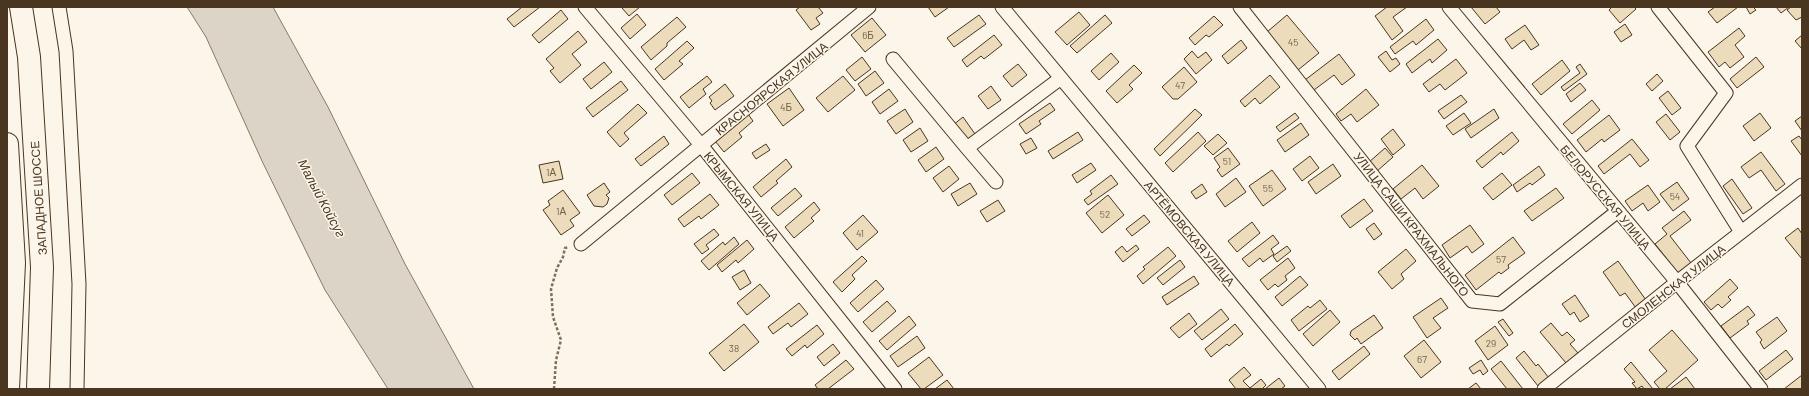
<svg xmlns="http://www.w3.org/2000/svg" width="1809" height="396" viewBox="0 0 1809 396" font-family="Barlow,sans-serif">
  <rect width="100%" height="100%" fill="#fbf6e9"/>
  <path fill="#dcd4c6" stroke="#887966" d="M187,7H273L328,107L405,264L474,389H388L325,290L262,161L206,37Z"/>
  <path fill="#ecdcbc" stroke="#4a3520" d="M522,7H540L514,27L507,19Z
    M624,7H640L629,16L622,8Z
    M800,7H818L823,13L816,18L820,24L811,30L796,10Z
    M928,7H949L935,17Z
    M1387,7H1407L1393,17L1403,31L1392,40L1375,16Z
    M1471,7H1496L1500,12L1485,24Z
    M1612,7H1634L1636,9L1620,23L1609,10Z
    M1715,7H1738L1717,23L1708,12Z
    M1746,7H1753L1756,10L1750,14Z
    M1776,7H1789L1781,13Z
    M1791,7H1802V17L1796,20L1787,10Z
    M561,10L568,19L539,43L532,35Z
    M1079,12L1090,25L1067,45L1055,32Z
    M637,14L646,25L630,39L621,28Z
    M979,15L986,24L954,47L947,38Z
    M1105,15L1112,23L1077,53L1070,46Z
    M1287,15L1319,53L1298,70L1267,32Z
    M1214,16L1223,25L1209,37L1206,35L1195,45L1189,38Z
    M677,17L686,27L667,43V46L651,60L641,47Z
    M872,18L886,35L865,52L851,35Z
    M1426,19L1434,30L1416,45L1413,41L1395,54L1390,47Z
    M1625,24L1632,35L1621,42L1614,32Z
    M1525,25L1539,45L1531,50L1524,40L1512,49L1505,39Z
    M1739,28L1745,36L1735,45L1744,57L1730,68L1725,62L1719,67L1708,52Z
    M578,31L587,42L572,54L581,65L560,83L550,71L554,68L546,59Z
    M994,35L1002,45L984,59L981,56L967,67L962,60Z
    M1802,35V49L1795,41Z
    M1438,39L1447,50L1432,63L1430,59L1412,73L1406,64Z
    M1241,40L1247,48L1228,64L1222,56Z
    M687,41L694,48L679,61L683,64L664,80L655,69Z
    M1192,51L1198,58L1206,52L1212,60L1196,74L1184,59Z
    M1386,51L1392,60L1396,58L1400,64L1390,72L1378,57Z
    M1111,53L1119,62L1099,80L1091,71Z
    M1339,54L1355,75L1342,85L1334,75L1314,90L1305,80Z
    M862,57L871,69L855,81L846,70Z
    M1756,57L1764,67L1737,88L1730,79Z
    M1456,59L1467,73L1445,90L1440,84L1429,92L1423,84Z
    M1562,60L1570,71L1541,95L1532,84Z
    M604,62L612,72L591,89L583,79Z
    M1018,64L1027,75L1012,87L1003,76Z
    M1580,64L1587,74L1564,91L1561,87L1580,73L1576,67Z
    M1134,65L1142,73L1129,85L1133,89L1117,103L1106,91Z
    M1184,67L1197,82L1178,99H1173L1162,87Z
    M875,71L884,83L866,96L858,84Z
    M1657,74L1663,81L1652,91L1646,84Z
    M1270,75L1280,87L1260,104L1255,98L1245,107L1240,101Z
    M707,76L712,82L703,89L706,94L689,108L680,97Z
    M843,76L855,90L828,112L816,98Z
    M621,81L628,90L593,117L586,108Z
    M1580,83L1586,90L1571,102L1566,94Z
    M725,84L734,96L715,110L710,103L712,101L709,97Z
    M991,86L1001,100L988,109L978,96Z
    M789,88L804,110L783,126L767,104Z
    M889,89L898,101L880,114L872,102Z
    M1366,89L1379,105L1357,122L1351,114L1341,121L1336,114Z
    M1668,91L1681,108L1672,115L1659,98Z
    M1461,95L1467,102L1444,119L1438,111Z
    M1592,100L1600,110L1572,134L1563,124Z
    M1050,103L1055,110L1039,121L1041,124L1026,134L1019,124Z
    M638,104L647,113L624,133L629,139L620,147L607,132Z
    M905,109L913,122L896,134L887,121Z
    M1195,109L1202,115L1160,156L1154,149Z
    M1494,109L1499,118L1471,138L1465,129Z
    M1295,113L1299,118L1280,132L1276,127Z
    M1464,113L1471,123L1453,135L1446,126Z
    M1760,113L1771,128L1754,141L1743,126Z
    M748,114L753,121L739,133L742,137L724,152L715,141Z
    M1666,114L1680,132L1670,140L1656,122Z
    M1609,115L1620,130L1604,142L1602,139L1586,152L1577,140Z
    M1802,116V131L1795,121Z
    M963,117L975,134L965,142L953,125Z
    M1301,123L1309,135L1285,152L1277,140Z
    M920,128L928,141L911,152L903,140Z
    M1393,129L1405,145L1393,155L1381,139Z
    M1078,132L1083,140L1053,159L1048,151Z
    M1198,132L1206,141L1173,172L1165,163Z
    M1512,132L1519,141L1503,155L1501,152L1482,168L1476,161Z
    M1218,134L1227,143L1213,155L1204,146Z
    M664,136L669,144L641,166L635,159Z
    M1799,136L1802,140V156L1791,141Z
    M1031,138L1037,148L1026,154L1020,144Z
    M1632,139L1649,160L1640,167L1630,154L1604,174L1598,166Z
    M766,144L770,150L756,159L752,153Z
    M936,147L944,159L926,172L918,160Z
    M1228,148L1240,164L1222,177L1217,170L1220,167L1214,158Z
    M1385,148L1393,157L1376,172L1368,163Z
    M1761,152L1785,184L1776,191L1761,170L1749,178L1741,167Z
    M1310,156L1319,168L1302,181L1293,169Z
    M786,159L792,167L776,181L778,183L761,197L753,187Z
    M559,161L563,179L543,183L539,165Z
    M1091,163L1096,170L1077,183L1072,175Z
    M1333,164L1341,176L1316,194L1308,182Z
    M1422,165L1439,186L1423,199L1415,188L1401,199L1393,189Z
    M949,166L959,179L943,192L933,178Z
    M1539,166L1545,175L1532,185L1530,183L1517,192L1513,185Z
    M1272,170L1286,189L1263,206L1249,186Z
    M692,173L700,183L672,205L664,195Z
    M1502,173L1512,185L1493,200L1483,188Z
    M1111,175L1118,184L1088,205L1084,200L1092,194L1090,191Z
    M1236,178L1246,192L1225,207L1216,194Z
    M1732,179L1752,208L1743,214L1723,186Z
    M1677,182L1689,199L1673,211L1660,194Z
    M604,183L610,192L606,195L609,198L607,204L603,207L594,206L587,195Z
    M970,183L977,194L958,206L951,194Z
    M1202,184L1207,192L1196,199L1191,192Z
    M1648,185L1660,202L1648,211L1643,203L1632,211L1625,201Z
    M795,188L802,196L778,216L771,208Z
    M1556,188L1564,198L1532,221L1524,211Z
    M563,190L580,213L570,220L574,226L561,235L543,210L550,205L548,201Z
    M710,194L719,205L701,219L699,216L684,227L678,219Z
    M1108,195L1124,215L1102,233L1086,213Z
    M1364,199L1373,211L1350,228L1341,216Z
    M998,200L1005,211L987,222L980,211Z
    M814,202L820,210L811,218L814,221L794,238L785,227Z
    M1684,211L1691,220L1670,236L1691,263L1678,273L1655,244L1667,234L1662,228Z
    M863,215L878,232L857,250L843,233Z
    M1144,215L1150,222L1132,236L1126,229Z
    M1252,222L1260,233L1237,252L1228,241Z
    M1374,223L1382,234L1374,240L1366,229Z
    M1470,225L1484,244L1472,253L1467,246L1450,258L1442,245Z
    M1798,228L1802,234V259L1785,238Z
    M714,229L719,235L706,245L709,249L702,254L694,244Z
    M1273,235L1279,243L1271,249L1274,254L1263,262L1260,258L1249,267L1242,259Z
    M734,237L739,244L709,270L701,261L723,242L725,245Z
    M1513,237L1525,253L1508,265L1509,268L1501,274L1499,272L1476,290L1465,275Z
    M747,240L754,249L738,263L736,260L722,272L717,265Z
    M1136,245L1139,249L1123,262L1115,252L1122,246L1127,252Z
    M1287,246L1291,251L1277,262L1273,256Z
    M1168,247L1176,256L1143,284L1137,276L1145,269L1143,267Z
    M1406,249L1416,261L1401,274L1404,279L1392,289L1378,272Z
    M862,256L867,261L852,275L855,279L842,292L833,282Z
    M1288,258L1295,268L1285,276L1287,280L1278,287L1275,284L1268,290L1260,280Z
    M1180,260L1185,267L1163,285L1157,278Z
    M1618,261L1646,300L1636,308L1625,293L1620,296L1603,272Z
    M744,270L751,283L740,290L732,277Z
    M1194,276L1199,284L1167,305L1162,297Z
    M1300,276L1308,285L1282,306L1275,297Z
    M1730,279L1738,288L1728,297L1731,300L1722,308L1718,304L1711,310L1704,302Z
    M876,280L884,289L858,312L850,303Z
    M760,284L770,296L747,315L737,303Z
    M1575,295L1589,316L1580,322L1574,312L1570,315L1562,304Z
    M1441,298L1448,308L1433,318L1441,328L1427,338L1413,317Z
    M1320,300L1327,309L1299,331L1291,320L1308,306L1310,308Z
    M887,301L896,311L872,332L863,322Z
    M799,303L808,314L791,327L788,323L773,334L768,327Z
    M1748,306L1755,315L1747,321L1749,324L1730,338L1721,326Z
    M1221,309L1229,319L1202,340L1194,331Z
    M1330,310L1340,322L1313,346L1303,334Z
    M1189,313L1197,324L1179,338L1170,328Z
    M1374,315L1383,328L1361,344L1357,338L1355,340L1350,335L1351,331Z
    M909,316L916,325L887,350L879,341Z
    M1777,317L1787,331L1764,349L1760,342L1762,340L1756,332Z
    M1503,319L1513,333L1509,336L1498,322Z
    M1551,323L1562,336L1567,332L1575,340L1570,344L1578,353L1566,363L1540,332Z
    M744,324L759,342L724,371L709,353Z
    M1235,324L1243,334L1229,346L1227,344L1211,357L1205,349Z
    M817,325L824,334L807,348L805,345L792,356L786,349Z
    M1495,326L1508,345L1488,360L1475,341Z
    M1672,330L1698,360L1665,389H1660L1654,382L1667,371L1649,350Z
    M917,336L925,348L898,367L890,356Z
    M1424,340L1441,362L1421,378L1404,356Z
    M833,344L840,353L824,366L817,357Z
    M1364,346L1370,354L1339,380L1332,371Z
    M1786,350L1793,359L1766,380L1759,371Z
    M1524,351L1536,366L1538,364L1549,378L1538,386L1516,358Z
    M929,357L943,375L924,389H921L908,373Z
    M846,360L854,369L828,389H818L815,385Z
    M1481,360L1488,371L1483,375L1480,370L1473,374L1469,368Z
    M1501,361L1523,389H1507L1491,369Z
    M1631,362L1653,389H1644L1642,386L1637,389L1632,383L1635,382L1624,369Z
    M1244,367L1251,375L1243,381L1250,388L1261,379L1266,385L1262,389H1236L1229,380Z
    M1802,375V389H1784Z
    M1686,377L1695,389H1670Z
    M1279,378L1285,386L1281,389H1265Z
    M947,380L954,389H935Z
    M1476,383L1481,389H1468Z"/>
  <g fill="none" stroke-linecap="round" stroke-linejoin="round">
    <g stroke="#4a3520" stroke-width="15">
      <path id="street" d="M59,7L66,51L79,284L77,389
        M585,7L701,145L895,389
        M1002,7L1319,389
        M1240,7L1472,301L1500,304L1618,211
        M1449,7L1677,282L1761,389
        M1658,7L1726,93L1687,146L1741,232
        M893,59L967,148
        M996,182L967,148L1061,78
        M581,244L869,7
        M1544,389L1677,282L1802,185"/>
    </g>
    <g stroke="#4a3520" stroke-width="24">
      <path id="highway" d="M21,7L29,57L42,267L38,389
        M7,144L14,263L8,389"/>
    </g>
    <path stroke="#7f6f5c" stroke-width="2.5" stroke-dasharray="3 2" stroke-linecap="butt" d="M554,389L556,360L561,340L553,317L551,289L557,268L563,257L565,248L569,247"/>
    <use href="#street" stroke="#fbf6e9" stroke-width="13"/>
    <use href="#highway" stroke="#fbf6e9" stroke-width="22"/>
  </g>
  <g text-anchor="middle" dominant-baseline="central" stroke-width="3" stroke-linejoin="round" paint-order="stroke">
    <g font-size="10" fill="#725f47">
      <text x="868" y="35">6Б</text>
      <text x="1293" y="42">45</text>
      <text x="1180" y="85">47</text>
      <text x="786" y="107">4Б</text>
      <text x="1227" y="161">51</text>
      <text x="551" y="172">1А</text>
      <text x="1268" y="188">55</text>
      <text x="1675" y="196">54</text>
      <text x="561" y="211">1А</text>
      <text x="1105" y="214">52</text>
      <text x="860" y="233">41</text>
      <text x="1501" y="259">57</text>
      <text x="1491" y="343">29</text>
      <text x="734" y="348">38</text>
      <text x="1422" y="359">67</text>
    </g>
    <g font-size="12" fill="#4a3520" stroke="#fbf6e9">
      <text transform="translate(771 88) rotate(-39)">КРАСНОЯРСКАЯ УЛИЦА</text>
      <text transform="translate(742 196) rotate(51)">КРЫМСКАЯ УЛИЦА</text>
      <text transform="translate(1606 197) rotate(50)">БЕЛОРУССКАЯ УЛИЦА</text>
      <text transform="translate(38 198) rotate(-94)">ЗАПАДНОЕ ШОССЕ</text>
      <text transform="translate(1412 224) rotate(52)">УЛИЦА САШИ КРАХМАЛЬНОГО</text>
      <text transform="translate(1190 233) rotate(50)">АРТЁМОВСКАЯ УЛИЦА</text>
      <text transform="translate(1673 286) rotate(-38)">СМОЛЕНСКАЯ УЛИЦА</text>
    </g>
    <g font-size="13" font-style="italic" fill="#4a3520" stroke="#fbf6e9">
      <text transform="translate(322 198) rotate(62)">Малый Койсуг</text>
    </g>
  </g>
  <rect width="1809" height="396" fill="none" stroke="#4a3520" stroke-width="16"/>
</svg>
